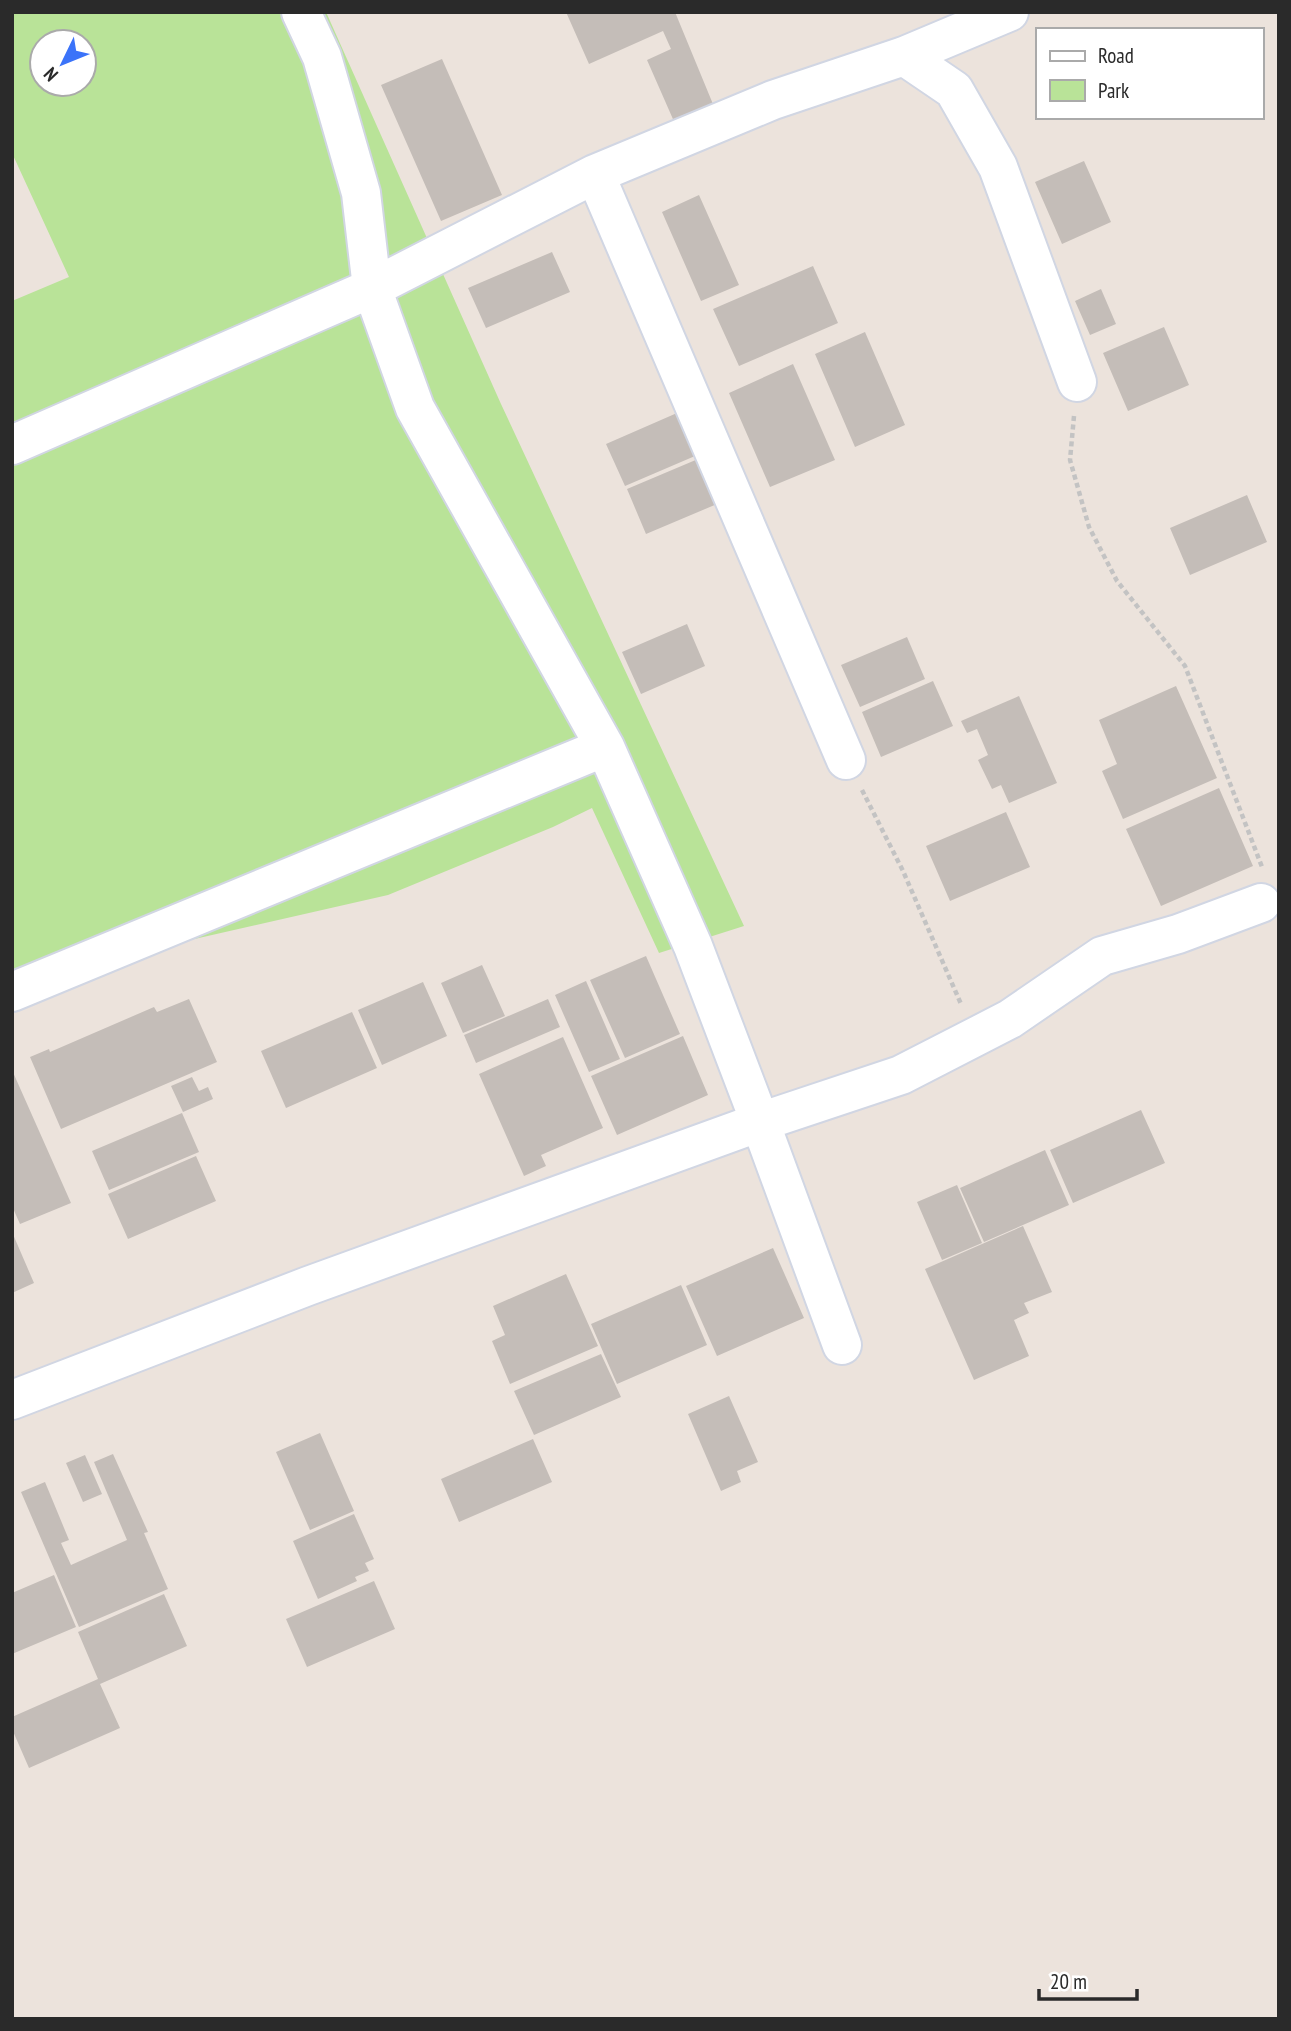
<svg xmlns="http://www.w3.org/2000/svg" width="1291" height="2031" viewBox="0 0 1291 2031" font-family="'PT Sans Narrow',sans-serif">
  <rect width="100%" height="100%" fill="#ece3dc"/>
  <path fill="#b9e398" fill-rule="evenodd" d="M12,12H326L501,404L744,926L659,953L592,808L553,827L388,895L111,958L12,996V301L69,277L12,153ZM42,42H84V84H42Z"/>
  <path fill="#c4bdb8" d="M566,12H675L715,109L676,126L647,60L671,49L663,31L589,64Z
    M442,59L502,195L441,221L381,85Z
    M1084,161L1111,222L1062,244L1035,182Z
    M699,195L739,285L701,301L662,212Z
    M552,252L570,292L486,328L468,288Z
    M813,266L838,323L739,366L713,309Z
    M1101,289L1116,324L1090,335L1075,301Z
    M1164,327L1189,385L1128,411L1103,353Z
    M865,332L905,425L855,447L815,354Z
    M793,364L835,460L770,487L729,393Z
    M677,413L695,456L625,486L606,444Z
    M698,459L717,504L646,534L627,489Z
    M1247,495L1267,542L1190,575L1170,528Z
    M687,624L705,666L641,694L622,652Z
    M907,637L925,679L860,707L841,665Z
    M933,681L953,726L881,757L862,712Z
    M1176,686L1217,778L1123,819L1102,771L1117,764L1099,720Z
    M1019,696L1057,783L1009,803L1001,785L992,789L978,760L988,755L977,729L967,733L961,721Z
    M1219,788L1253,866L1161,906L1126,829Z
    M1006,812L1030,867L950,901L926,846Z
    M646,956L680,1034L625,1058L590,980Z
    M482,965L505,1016L463,1033L441,983Z
    M586,981L620,1059L589,1072L555,995Z
    M423,982L447,1036L382,1065L358,1010Z
    M189,999L217,1062L61,1129L30,1057L49,1049L50,1052L154,1007L157,1012Z
    M548,999L560,1027L476,1063L464,1035Z
    M352,1012L377,1068L286,1108L261,1051Z
    M683,1036L708,1095L617,1135L591,1076Z
    M563,1037L603,1128L541,1155L546,1166L524,1176L479,1074Z
    M12,1070L71,1203L20,1224L12,1206Z
    M192,1077L199,1091L208,1087L213,1099L183,1112L171,1086Z
    M1141,1110L1165,1163L1073,1203L1050,1150Z
    M182,1113L199,1152L109,1190L92,1151Z
    M1045,1150L1069,1205L984,1242L960,1188Z
    M196,1156L216,1201L128,1239L108,1194Z
    M957,1185L982,1243L942,1260L917,1202Z
    M1023,1226L1052,1292L1024,1303L1029,1313L1014,1320L1029,1356L974,1380L925,1269Z
    M12,1232L34,1283L12,1293Z
    M773,1248L804,1318L717,1356L686,1286Z
    M566,1274L598,1346L510,1384L492,1341L505,1335L493,1306Z
    M681,1285L707,1345L617,1384L591,1324Z
    M601,1354L621,1397L534,1435L514,1391Z
    M729,1396L758,1462L737,1471L741,1482L721,1491L688,1414Z
    M320,1433L354,1511L310,1530L276,1452Z
    M533,1439L552,1482L459,1522L441,1479Z
    M113,1454L148,1532L144,1533L168,1589L79,1627L21,1492L45,1482L69,1540L61,1543L71,1565L127,1540L94,1462Z
    M85,1455L102,1494L83,1502L66,1463Z
    M354,1514L374,1559L365,1563L369,1571L355,1577L357,1581L318,1599L293,1541Z
    M54,1575L76,1627L12,1654V1593Z
    M374,1581L395,1629L307,1667L286,1619Z
    M164,1594L187,1646L100,1684L120,1728L29,1768L12,1729V1717L98,1679L78,1632Z"/>
  <g fill="none" stroke-linecap="round" stroke-linejoin="round">
    <g stroke="#d1d6e3" stroke-width="42">
      <path id="minor" d="M904,56L954,90L998,167L1077,382
        M595,174L846,760
        M12,445L372,288L595,174L773,100L904,56L1009,12
        M605,747L693,946L760,1122L901,1075L1010,1019L1102,956L1178,934L1261,903
        M12,992L605,747L415,408L372,288L361,193L322,57L301,12
        M12,1400L308,1286L760,1122L842,1345"/>
    </g>
    <path stroke="#c3c3c3" stroke-width="4.5" stroke-dasharray="5 3.5" stroke-linecap="butt" d="M1074,416L1070,460L1089,527L1117,581L1185,666L1262,867
      M862,790L903,871L961,1004"/>
    <use href="#minor" stroke="#fff" stroke-width="38"/>
  </g>
  <rect width="1291" height="2031" fill="none" stroke="#2a2a2a" stroke-width="28"/>
  <rect x="1036" y="28" width="228" height="91" fill="#ffffff" stroke="#aaaaaa" stroke-width="2"/>
  <rect x="1050" y="51" width="35" height="10" fill="#ffffff" stroke="#aaaaaa" stroke-width="2"/>
  <text x="1098" y="63" font-size="21" fill="#2a2a2a">Road</text>
  <rect x="1050" y="80" width="35" height="21" fill="#b9e398" stroke="#aaaaaa" stroke-width="2"/>
  <text x="1098" y="98" font-size="21" fill="#2a2a2a">Park</text>
  <g transform="translate(63 63) rotate(227)"><circle r="33" fill="#ffffff" stroke="#aaaaaa" stroke-width="2"/>
  <path d="M0-5L12 26L0 18L-12 26Z" fill="#3b73f9"/>
  <text y="-10" font-size="19" font-weight="bold" text-anchor="middle" fill="#2a2a2a">N</text>
  </g>
  <path d="M1039 1989v10h98v-10" fill="none" stroke="#2a2a2a" stroke-width="3.5"/>
  <text x="1050" y="1989" font-size="21" fill="#2a2a2a" stroke="#ffffff" stroke-width="5" paint-order="stroke">20 m</text>
</svg>
